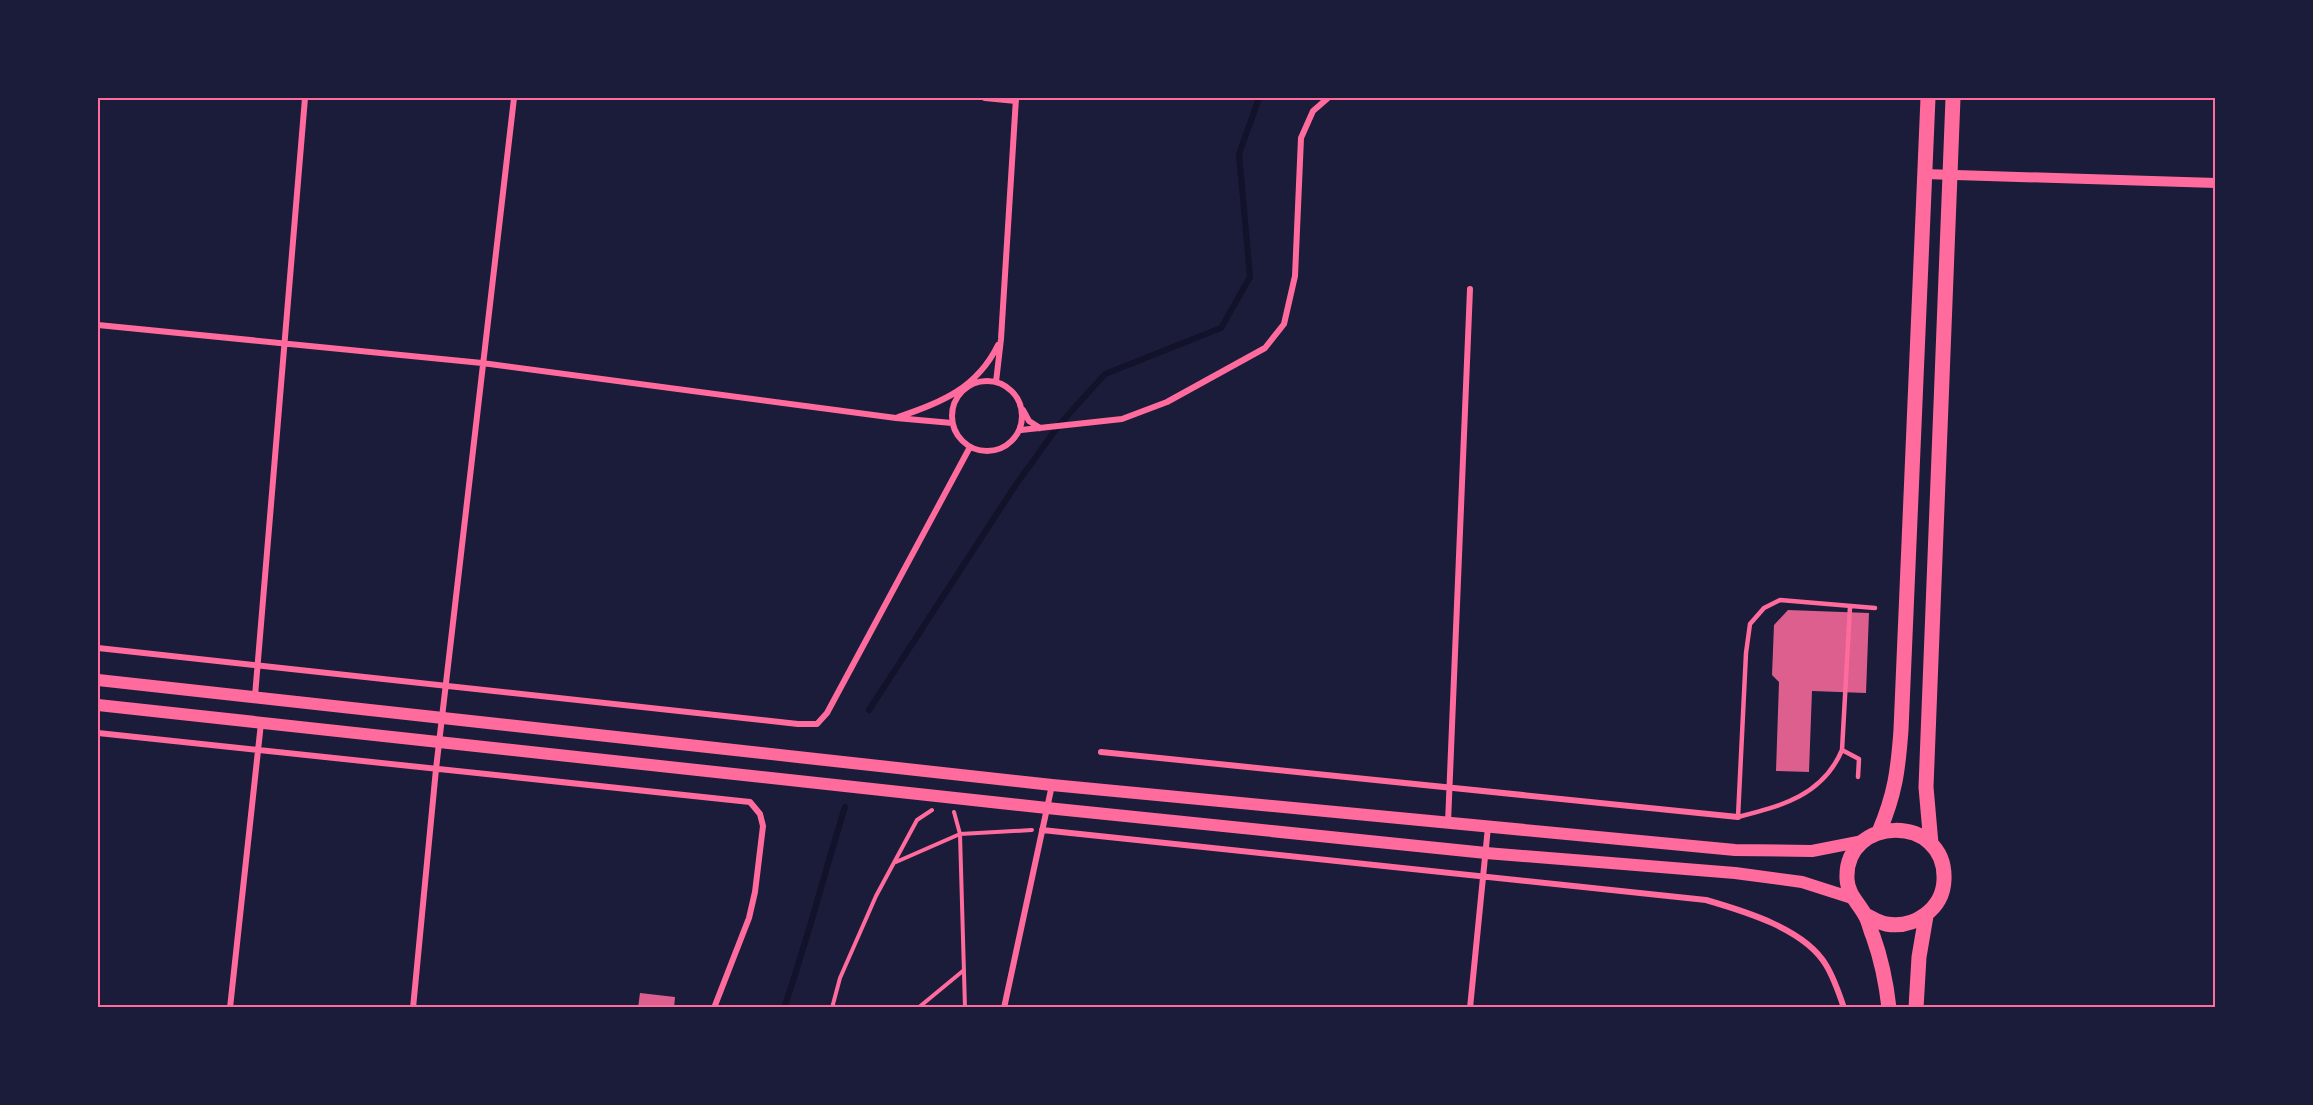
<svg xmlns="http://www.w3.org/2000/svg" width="2313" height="1105" viewBox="0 0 2313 1105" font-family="Lora,serif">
  <rect width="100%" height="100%" fill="#1b1b3a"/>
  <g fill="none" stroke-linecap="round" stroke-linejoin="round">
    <path stroke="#12122b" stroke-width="6" d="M869,710L1015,486L1059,425L1105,374L1221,328L1250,277L1239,154L1259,98
      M784,1008C807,942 824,874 845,807"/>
  </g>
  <path fill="#dd5f8e" d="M1788,610L1869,613L1866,693L1812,691L1809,772L1776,771L1779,682L1772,675L1774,625Z
    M640,993L675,997L674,1008H638Z"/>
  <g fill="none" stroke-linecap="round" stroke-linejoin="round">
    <path stroke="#ff6b9d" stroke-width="4" d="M954,812L960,834L965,1008
      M896,862L960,834L1032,830
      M832,1008L840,978L876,896L917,820L932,810
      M918,1008L964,970"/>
    <path stroke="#ff6b9d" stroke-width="4.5" d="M1850,607L1842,750C1823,795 1782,806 1738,817L1746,653L1750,624L1764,608L1780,600L1875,608
      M1842,750L1859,759L1858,777"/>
    <path stroke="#ff6b9d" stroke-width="6" d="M985,98L1016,101
      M98,325L482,363L896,418L952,423
      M952 416a35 35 0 1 1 70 0a35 35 0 1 1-70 0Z
      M996,382L1001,339L1016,98
      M1023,410L1029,421L1040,428
      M898,417C941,403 977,388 998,345
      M1021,430L1122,419L1167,402L1265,348L1284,324L1295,276L1301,138L1313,111L1328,98
      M98,648L798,724H817L827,713L970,447
      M255,696L305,98
      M98,733L750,802L760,814L763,826L755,892L749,918L714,1008
      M1101,752L1738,817
      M1448,823L1470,289
      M1042,830L1706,900C1744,911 1805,929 1826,965C1834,978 1839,993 1844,1008
      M230,1008L261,723
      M413,1008L436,769L514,98
      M1004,1008L1052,785
      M1470,1008L1488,827"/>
    <path stroke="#ff6b9d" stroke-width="10" d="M1924,174L2216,183"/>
    <path stroke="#ff6b9d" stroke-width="12" d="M98,680L1052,785L1735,850L1812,851L1863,841
      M98,705L1047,808L1486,853L1735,873L1802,882L1852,898"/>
    <path stroke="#ff6b9d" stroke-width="15" d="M1879,832C1895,794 1898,771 1901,730L1928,98
      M1931,844L1926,787L1953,98
      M1865,915C1872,918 1879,923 1886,924C1914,929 1943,909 1944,880C1947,813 1844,815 1847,879C1848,895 1858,902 1865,915C1869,921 1870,930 1873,936C1882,961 1886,981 1889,1008
      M1916,1008L1919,957L1926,916"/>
  </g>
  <rect width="2313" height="1105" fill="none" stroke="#1b1b3a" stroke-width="198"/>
  <rect x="99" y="99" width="2115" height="907" fill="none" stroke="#ff6b9d" stroke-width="2"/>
</svg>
